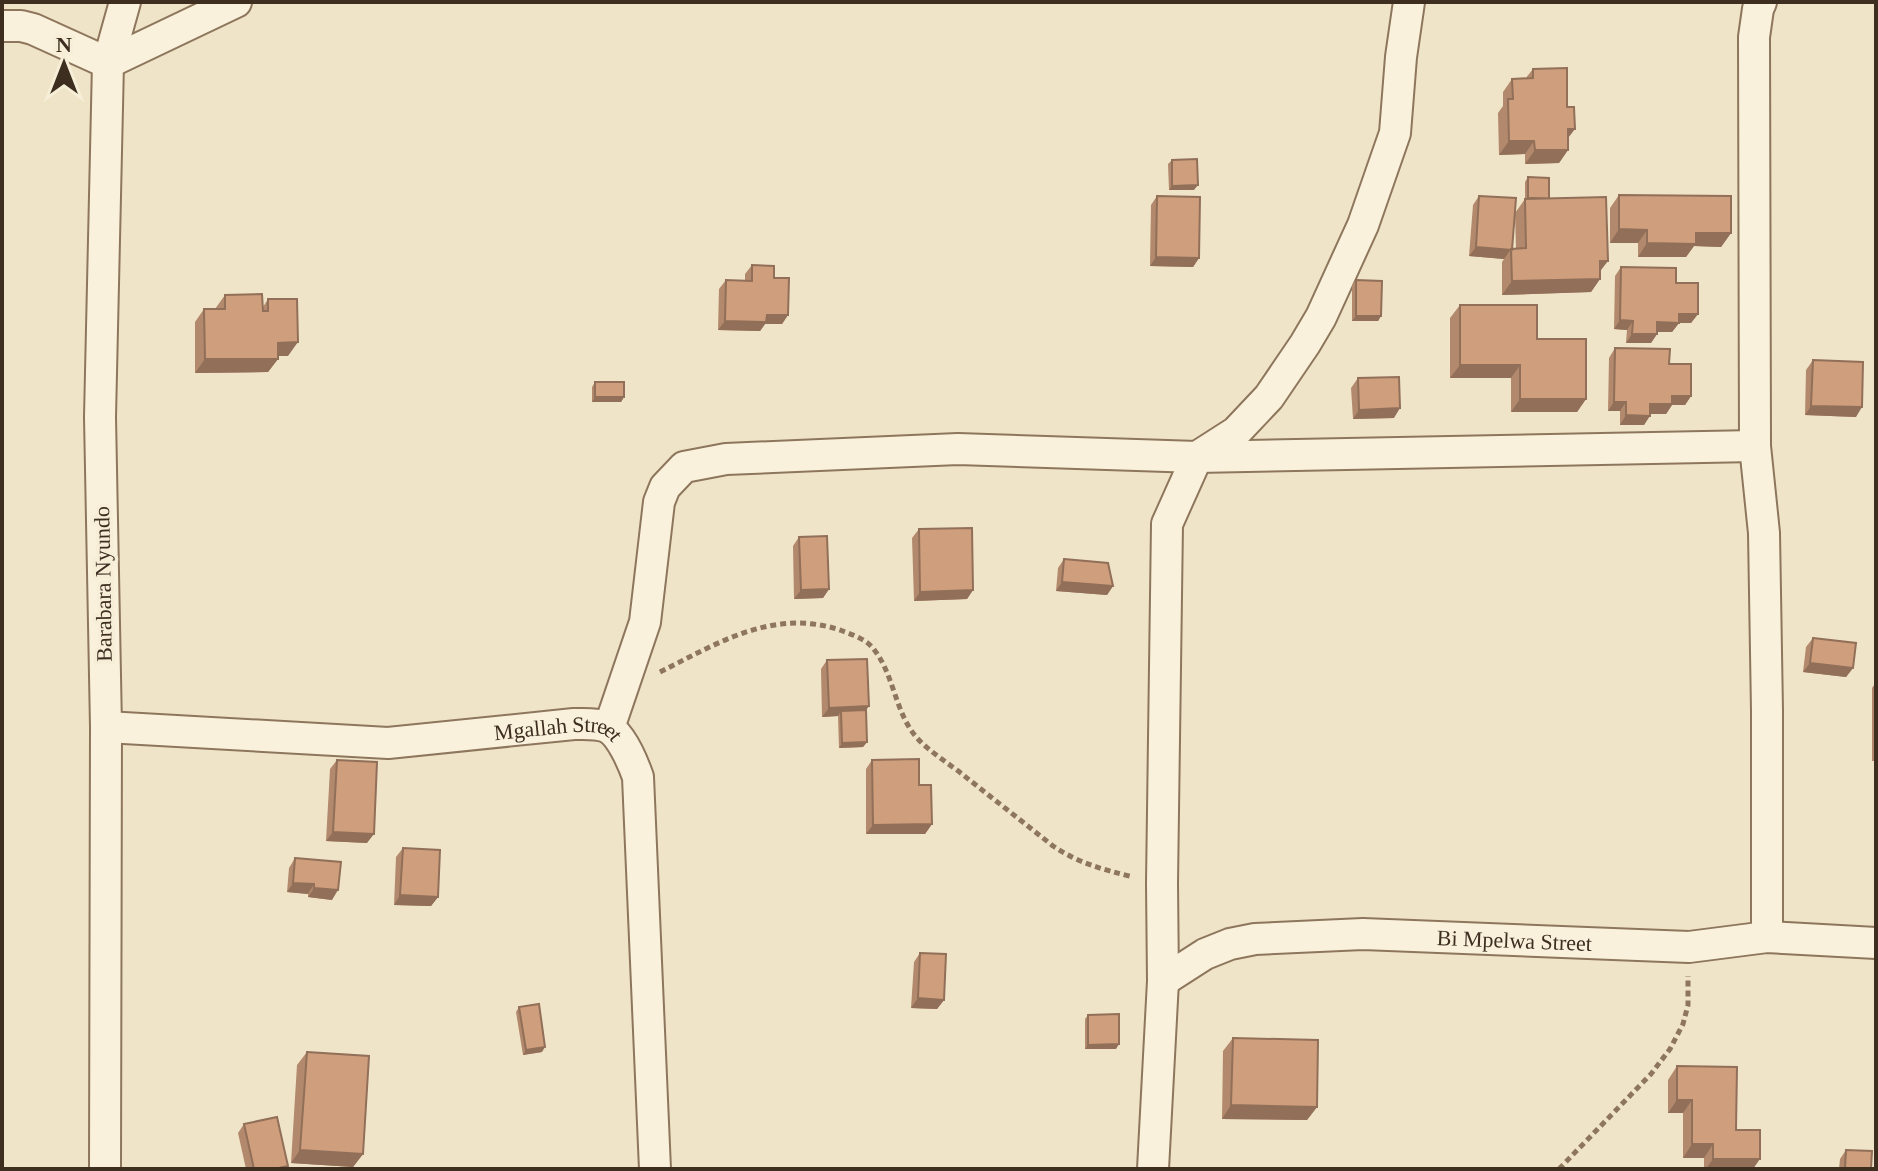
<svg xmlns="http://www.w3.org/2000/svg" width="1878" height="1171" viewBox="0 0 1878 1171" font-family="'Times New Roman',serif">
  <rect width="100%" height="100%" fill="#f0e4c8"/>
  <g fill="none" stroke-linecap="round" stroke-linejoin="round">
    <g stroke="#8d765c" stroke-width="34">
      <g id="minor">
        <path d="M1761,2L1758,9L1754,37L1755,446L1764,533L1767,711V937"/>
        <path d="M2,26H21L33,29L108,63L236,2"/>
        <path id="s1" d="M106,727L388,743L574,724C584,724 597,723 607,727C621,734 633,763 638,777L655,1169"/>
        <path d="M609,728L645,622L659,502L665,487L684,467L726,459L958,449L1197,457L1755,446"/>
        <path id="s2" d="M1163,981L1205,954L1230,944L1255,939L1363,934L1689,947L1767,937L1876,943"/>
        <path d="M105,1169L106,727L100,417L108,63L125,2"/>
        <path d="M1153,1169L1163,981L1162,883L1167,524L1197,457L1236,432L1269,397L1305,344L1321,317L1363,225L1395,133L1401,57L1409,2"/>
      </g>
    </g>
    <path stroke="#8d765c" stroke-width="5" stroke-dasharray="6 4" stroke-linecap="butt" d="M660,672C718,643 773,608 840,630C850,634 864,638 872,647C895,674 894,713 918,739C930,752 948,763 962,774C992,798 1023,822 1053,846C1080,864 1102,869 1133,877
      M1559,1169L1651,1074L1670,1049L1683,1024L1688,1005V976"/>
    <use href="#minor" stroke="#faf1dc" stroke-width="30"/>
  </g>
  <path fill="#b2896c" d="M1533,69L1568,139V150L1559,163L1525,164V154L1499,155L1498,113L1503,106V92L1512,79H1525Z
    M1172,160L1194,190H1169L1168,164Z
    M1528,177L1549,199L1600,272V279L1591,292L1502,295V262L1504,259L1469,256L1473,205L1479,196L1512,249H1516L1515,213L1525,199V182Z
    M1619,195L1731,233L1721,247L1694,246L1686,257H1638V243H1610V208Z
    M1157,196L1199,258L1193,267L1150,266L1151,205Z
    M752,265L774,278L788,315L782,324H765L760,331L718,330L719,289L726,280H745V274Z
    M1621,267L1676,283L1698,314L1691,323H1679L1672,332H1657V334L1651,343H1626L1627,330L1614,329L1615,276Z
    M1356,280L1381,316L1378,321H1352V285Z
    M225,295L263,307L268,299L288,356H278V359L268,372L195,373V322L204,309H215Z
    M1460,305L1537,339L1586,399L1577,412H1511V378H1450V318Z
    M1615,348L1669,364L1691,396L1685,405H1672L1666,414H1650L1644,425H1620V411H1608L1609,358Z
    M1813,360L1856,417L1805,415L1806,370Z
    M1358,378L1394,418L1353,419L1351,388Z
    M595,382L624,397L621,402H592V387Z
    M919,529L973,590L967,599L914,601L912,538Z
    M799,537L829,589L823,598L794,599L793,546Z
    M1064,559L1113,586L1107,595L1056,591L1058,568Z
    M1813,638L1853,668L1846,677L1803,672L1806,647Z
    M827,660L869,706L866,710L867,742L863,747L839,748L838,716L822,717L821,669Z
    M1876,682V761H1872V688Z
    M337,760L367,843L326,841L330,769Z
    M872,760L919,785L932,824L925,834H866V769Z
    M403,848L438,897L431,906L394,905L396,857Z
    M295,858L332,900L308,897V894L287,892L289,868Z
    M920,953L944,1000L937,1009L911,1008L914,962Z
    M519,1007L542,1052L523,1055L516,1012Z
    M1088,1015L1116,1049H1085V1019Z
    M1233,1038L1317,1107L1307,1120L1222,1119L1223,1051Z
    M307,1052L363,1154L353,1167L291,1163L297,1065Z
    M1677,1066L1736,1130L1753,1169H1704V1158H1683V1113H1668V1080Z
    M244,1124L288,1166L286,1169H246L238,1133Z
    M1846,1150L1871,1169H1839L1840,1159Z"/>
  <path fill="#916f58" d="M1568,129H1575L1565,142Z
    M1509,141H1534L1525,154L1499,155Z
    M1535,150H1568L1559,163L1525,164Z
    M1198,185L1194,190H1169L1172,186Z
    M1619,229L1647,230L1638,243H1610Z
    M1696,233H1731L1721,247L1694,246L1686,257H1638L1647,243Z
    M1476,247L1511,249L1504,259L1469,256Z
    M1156,257L1199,258L1193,267L1150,266Z
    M1600,261H1608L1598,274Z
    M1600,279L1591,292L1502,295L1512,281Z
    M1679,314H1698L1691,323H1679L1672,332H1651L1657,322Z
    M767,315H788L782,324H765L760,331L718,330L725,321Z
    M1356,316H1381L1378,321H1352Z
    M1620,320L1633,321L1627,330L1614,329Z
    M1632,334H1657L1651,343H1626Z
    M298,342L288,356H268L278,343Z
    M205,359H278L268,372L195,373Z
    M1460,365H1520L1511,378H1450Z
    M1672,396H1691L1685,405H1672L1666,414H1644L1650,404Z
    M595,397H624L621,402H592Z
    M1520,399H1586L1577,412H1511Z
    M1614,402H1626L1620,411H1608Z
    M1811,406L1862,407L1856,417L1805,415Z
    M1400,408L1394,418L1353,419L1359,410Z
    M1626,415L1650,416L1644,425H1620Z
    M1062,582L1113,586L1107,595L1056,591Z
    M829,589L823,598L794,599L801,590Z
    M973,590L967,599L914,601L920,592Z
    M1810,663L1853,668L1846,677L1803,672Z
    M869,706L862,715L841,711L838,716L822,717L829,708Z
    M867,742L863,747L839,748L842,743Z
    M932,824L925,834H866L873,825Z
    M333,832L374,834L367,843L326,841Z
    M293,883L314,884L308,894L287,892Z
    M314,888L338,890L332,900L308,897Z
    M400,895L438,897L431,906L394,905Z
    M918,998L944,1000L937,1009L911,1008Z
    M1119,1044L1116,1049H1085L1088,1045Z
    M545,1047L542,1052L523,1055L526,1050Z
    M1677,1100H1692L1683,1113H1668Z
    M1231,1105L1317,1107L1307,1120L1222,1119Z
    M1692,1144H1713L1704,1158H1683Z
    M300,1150L363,1154L353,1167L291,1163Z
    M1713,1159H1760L1753,1169H1706Z"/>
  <path fill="#cf9f7d" stroke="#916f58" stroke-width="2" d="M1567,68V107H1574L1575,129H1568V150H1535L1534,141H1509L1508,99H1513L1512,79L1533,78V69Z
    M1197,159L1198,185L1172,186V160Z
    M1528,177L1549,178V199L1528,198Z
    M1619,195L1731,196V233H1696V244L1647,243V230L1619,229Z
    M1157,196L1200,197L1199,258L1156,257Z
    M1479,196L1516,198L1512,250L1476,247Z
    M1606,197L1608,261H1600V279L1512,281L1511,249L1526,248L1525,199Z
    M752,265L774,266V278H789L788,315H767L766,322L725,321L726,280L752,281Z
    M1621,267L1676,268V283H1698V314H1679V323L1657,322V334H1632L1633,321L1620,320Z
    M1356,280L1382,281L1381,316H1356Z
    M262,294L263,311H268V299H297L298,342L278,343V359H205L204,309H225V295Z
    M1460,305H1537V339H1586V399H1520V365H1460Z
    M1615,348L1670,349L1669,364H1691V396H1672V404H1650V416L1626,415V402H1614Z
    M1813,360L1863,362L1862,407L1811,406Z
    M1399,377L1400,408L1359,410L1358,378Z
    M595,382H624V397H595Z
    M972,528L973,590L920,592L919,529Z
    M827,536L829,589L801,590L799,537Z
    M1064,559L1108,563L1113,586L1062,582Z
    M1813,638L1856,643L1853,668L1810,663Z
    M867,659L869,706L829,708L827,660Z
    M866,710L867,742L842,743L841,711Z
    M919,759V785H931L932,824L873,825L872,760Z
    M337,760L377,762L374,834L333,832Z
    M403,848L440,850L438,897L400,895Z
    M295,858L341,862L338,890L314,888V884L293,883Z
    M920,953L946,954L944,1000L918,998Z
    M539,1004L545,1047L526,1050L519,1007Z
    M1119,1014V1044L1088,1045V1015Z
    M1233,1038L1318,1040L1317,1107L1231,1105Z
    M307,1052L369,1056L363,1154L300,1150Z
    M1677,1066L1737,1067L1736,1130H1760V1159H1713V1144H1692V1100H1677Z
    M277,1117L288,1166L274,1169H254L244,1124Z
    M1846,1150L1872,1151L1871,1169H1845Z"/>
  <g text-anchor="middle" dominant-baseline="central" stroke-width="7" stroke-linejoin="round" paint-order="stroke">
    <g font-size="22" fill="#3d2e20" stroke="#f7eed8">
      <text transform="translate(103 584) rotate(-91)">Barabara Nyundo</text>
      <text stroke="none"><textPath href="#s1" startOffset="454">Mgallah Street</textPath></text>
      <text stroke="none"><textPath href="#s2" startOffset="362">Bi Mpelwa Street</textPath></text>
    </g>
  </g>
  <rect width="1878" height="1171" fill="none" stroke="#3d2e20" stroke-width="8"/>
  <g transform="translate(64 64)" stroke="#f7eed8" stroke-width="6" paint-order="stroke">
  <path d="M0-6L14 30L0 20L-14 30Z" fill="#3d2e20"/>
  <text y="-12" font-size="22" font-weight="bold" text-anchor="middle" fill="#3d2e20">N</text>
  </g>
</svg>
